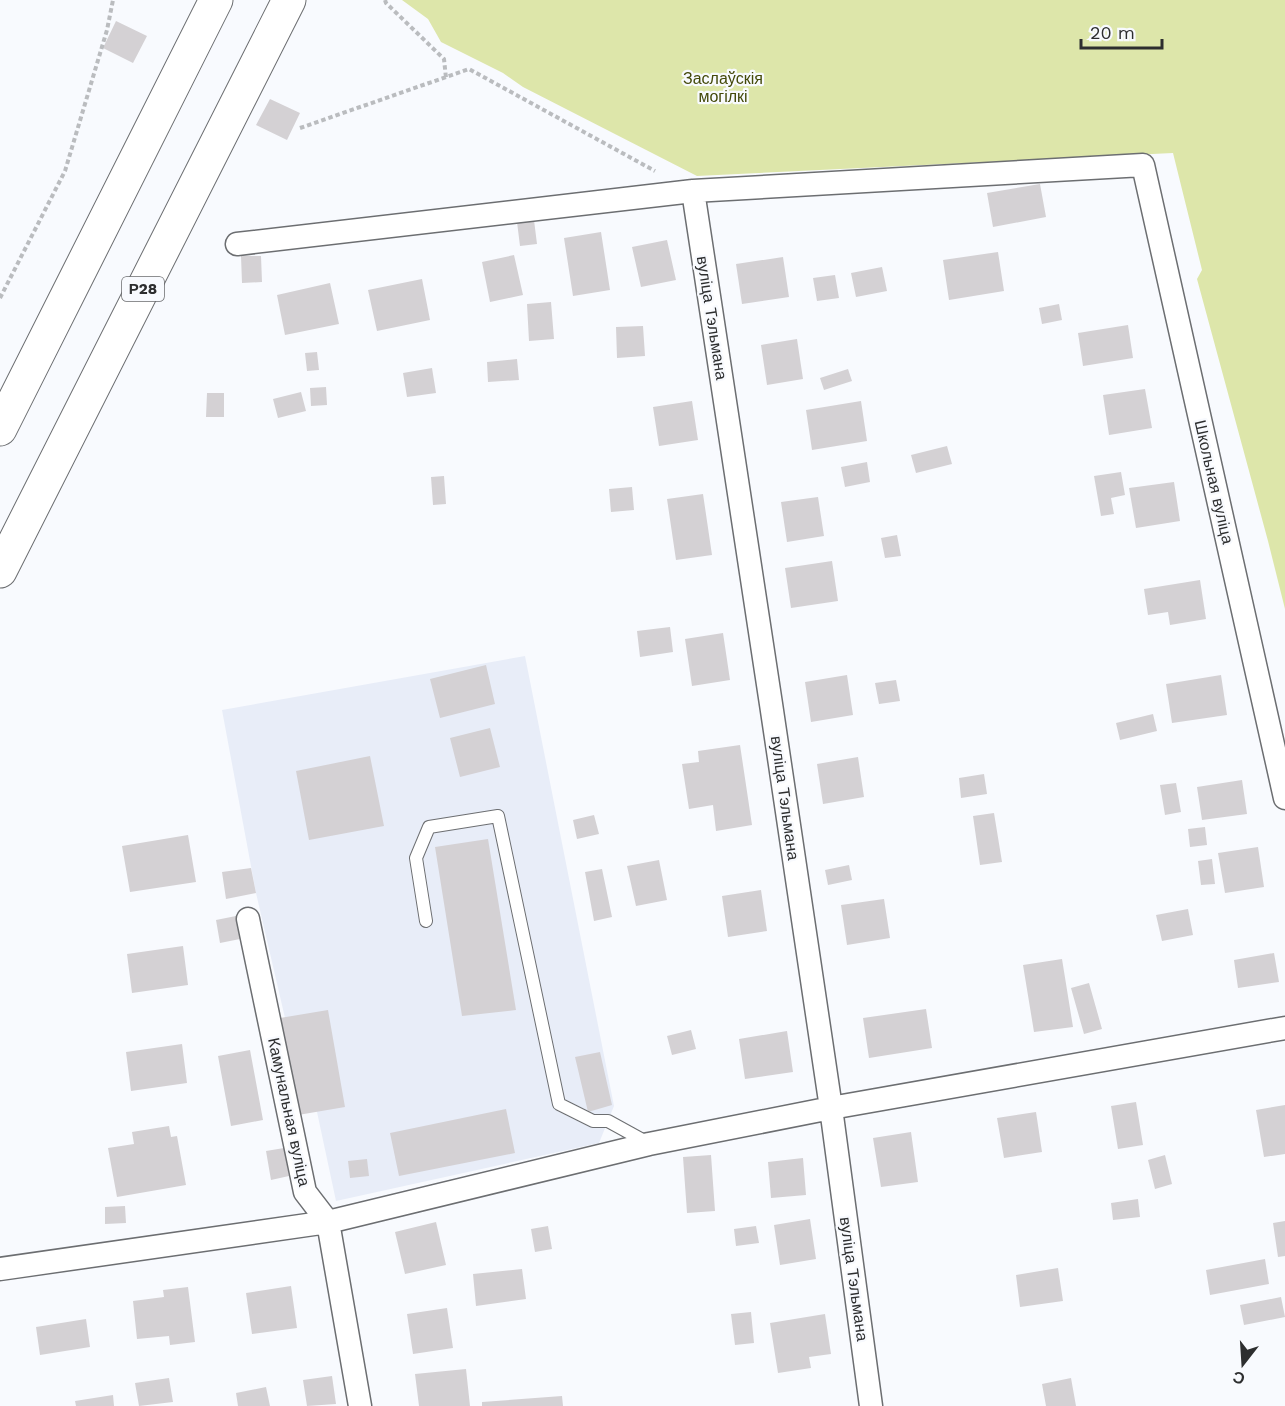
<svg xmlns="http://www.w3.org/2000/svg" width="1285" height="1406" viewBox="0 0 1285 1406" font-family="'Work Sans',sans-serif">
  <rect width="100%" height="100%" fill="#f8fafe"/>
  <path fill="#e8edf8" d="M525,656L614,1106L599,1143L336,1201L317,1112L285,1018L256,893L222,710Z"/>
  <path fill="#dde6aa" d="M402,0H1285V609L1268,541L1197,279L1202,270L1173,153L697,176L523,87L503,73L441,42L428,19Z"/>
  <path fill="#d4d1d4" d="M116,21L147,36L133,63L103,48Z
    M270,99L300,113L287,140L256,125Z
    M1040,184L1046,217L993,227L987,193Z
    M534,220L537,244L520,246L517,222Z
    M601,232L610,290L573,296L564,238Z
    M667,240L676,280L641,287L632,247Z
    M998,252L1004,291L949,300L943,260Z
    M514,255L523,295L490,302L482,262Z
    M241,256H261L262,282L242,283Z
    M783,257L789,297L742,304L736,264Z
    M882,267L887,291L856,297L851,273Z
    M835,275L839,298L817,301L813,278Z
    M422,279L430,320L377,331L368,290Z
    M330,283L339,324L285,335L277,295Z
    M551,302L554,339L529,341L527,304Z
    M1059,304L1062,320L1042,324L1039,308Z
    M1128,325L1133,358L1083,366L1078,333Z
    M643,326L645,356L617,358L616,327Z
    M797,339L803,379L767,385L761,345Z
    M317,352L319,370L307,371L305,353Z
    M517,359L519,380L488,382L487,362Z
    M432,368L436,393L407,397L403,373Z
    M848,369L852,381L824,390L820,378Z
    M326,387L327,405L311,406L310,388Z
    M1145,389L1152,428L1109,435L1103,395Z
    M301,392L306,411L278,418L273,399Z
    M207,393H224V417H206Z
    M692,401L698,440L659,446L653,407Z
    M861,401L867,441L812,450L806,410Z
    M947,446L952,464L916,473L911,455Z
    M867,462L870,482L845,487L841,467Z
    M1121,472L1125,495L1111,498L1114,514L1101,516L1094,476Z
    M444,476L446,504L433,505L431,477Z
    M1174,482L1180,521L1136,528L1129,488Z
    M632,487L634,510L611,512L609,489Z
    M703,494L712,555L676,560L667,499Z
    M818,497L824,536L787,542L781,502Z
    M897,535L901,556L885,558L881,538Z
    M832,561L838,601L791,608L785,568Z
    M1200,580L1206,619L1170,625L1168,612L1148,615L1144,589Z
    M670,627L673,652L640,657L637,631Z
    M723,633L730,680L692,686L685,639Z
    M486,665L495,704L440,718L430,679Z
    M847,675L853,715L811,722L805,682Z
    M1221,675L1227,715L1172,723L1166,684Z
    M896,680L900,701L879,704L875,683Z
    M1153,714L1157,731L1120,740L1116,723Z
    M490,728L500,767L460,777L450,738Z
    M740,745L752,825L716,831L713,805L689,809L682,764L699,762L698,751Z
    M370,756L384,826L309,840L296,771Z
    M858,757L864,797L823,804L817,764Z
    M984,774L987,794L961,798L959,778Z
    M1242,780L1247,814L1202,820L1197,787Z
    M1176,783L1181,812L1165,815L1160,785Z
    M994,813L1002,862L980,865L973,816Z
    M594,815L599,834L577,839L573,820Z
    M1205,827L1207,845L1190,847L1188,829Z
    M188,835L196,882L130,892L122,846Z
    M488,839L516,1010L462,1016L435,847Z
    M1258,847L1264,887L1225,893L1218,853Z
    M1212,859L1215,884L1201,885L1198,861Z
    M659,860L667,900L636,906L627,866Z
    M849,865L852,880L828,885L825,870Z
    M251,868L256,893L226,899L222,872Z
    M602,869L612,917L594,921L585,872Z
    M761,890L767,931L728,937L722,896Z
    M884,899L890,938L847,945L841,905Z
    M1188,909L1193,935L1162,941L1156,915Z
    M236,916L240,939L220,943L216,920Z
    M183,946L188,985L132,993L127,954Z
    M1274,953L1279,982L1238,988L1234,960Z
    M1062,959L1073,1027L1034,1032L1023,965Z
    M1089,983L1102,1029L1084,1034L1071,988Z
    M926,1009L932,1048L869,1058L863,1018Z
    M328,1010L345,1107L298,1115L280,1018Z
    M691,1030L696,1049L672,1055L667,1036Z
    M787,1031L793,1072L745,1079L739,1039Z
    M182,1044L187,1083L131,1091L126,1052Z
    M250,1050L263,1120L231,1126L218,1056Z
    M600,1052L612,1105L588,1112L575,1057Z
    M1136,1102L1143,1145L1118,1149L1111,1106Z
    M1285,1105V1154L1264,1157L1256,1110Z
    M506,1109L515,1153L399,1176L390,1133Z
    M1036,1112L1042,1152L1004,1158L997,1118Z
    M169,1126L171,1137L177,1136L186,1185L117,1197L108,1148L134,1144L132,1132Z
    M911,1132L918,1182L881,1187L873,1138Z
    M284,1148L289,1176L271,1180L266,1151Z
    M711,1155L715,1211L687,1213L683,1157Z
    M1165,1155L1172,1184L1155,1189L1148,1160Z
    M803,1158L806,1195L771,1198L768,1162Z
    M367,1159L369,1176L350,1178L348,1161Z
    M1138,1199L1140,1217L1113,1220L1111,1203Z
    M125,1206L126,1223L105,1224V1207Z
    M810,1219L816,1259L780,1265L774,1225Z
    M1285,1221V1256L1278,1257L1273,1223Z
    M436,1222L446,1265L405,1274L395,1232Z
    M548,1226L552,1249L535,1252L531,1229Z
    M756,1226L759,1243L736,1246L734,1229Z
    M1265,1259L1269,1284L1210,1295L1206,1270Z
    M1058,1268L1063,1301L1020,1307L1016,1275Z
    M522,1269L526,1299L476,1306L473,1274Z
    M291,1286L297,1328L252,1334L246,1293Z
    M188,1287L195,1342L170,1345L169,1336L137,1339L133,1301L164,1297L163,1290Z
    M1281,1297L1285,1317L1244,1325L1240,1305Z
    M447,1308L453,1348L413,1354L407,1314Z
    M751,1312L754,1343L735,1345L731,1314Z
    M825,1314L831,1354L809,1357L811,1368L778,1373L770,1323Z
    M86,1319L90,1347L40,1355L36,1327Z
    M466,1369L470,1406H419L415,1374Z
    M332,1376L336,1404L307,1406L303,1380Z
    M169,1378L173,1402L139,1406L135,1383Z
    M1071,1378L1076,1406H1046L1042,1384Z
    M266,1387L270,1406H238L236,1393Z
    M113,1395L114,1406H76L75,1401Z
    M562,1396L563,1406H482V1402Z"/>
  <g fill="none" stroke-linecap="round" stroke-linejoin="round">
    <g stroke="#6c6e71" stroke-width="14">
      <path id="lane" d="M426,921L416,858L429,827L498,816L559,1104L593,1121H608L648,1143"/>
    </g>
    <g stroke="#6c6e71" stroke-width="25">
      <path id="street" d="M693,191L771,704L831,1108L871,1406
        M237,244L693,191L1143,165L1285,798
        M248,919L305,1192L328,1222L360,1406
        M0,1269L328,1222L649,1144L831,1108L1285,1028"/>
    </g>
    <g stroke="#6c6e71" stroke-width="35">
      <path id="highway" d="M0,429L216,0
        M0,571L289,0"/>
    </g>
    <path stroke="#babcbf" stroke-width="4" stroke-dasharray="4.5 3" stroke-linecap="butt" d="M385,0L386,3L444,59L446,78
      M300,128L469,69L655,171
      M0,298L65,171L107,30L113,0"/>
    <use href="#lane" stroke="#fff" stroke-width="12"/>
    <use href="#street" stroke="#fff" stroke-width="22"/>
    <use href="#highway" stroke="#fff" stroke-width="33"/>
  </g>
  <g text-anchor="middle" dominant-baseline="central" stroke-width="4.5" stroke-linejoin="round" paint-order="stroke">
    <rect fill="#f8fafe" stroke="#6a6b6d" stroke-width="1.5" x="122" y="277" width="42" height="24" rx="4.5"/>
    <g font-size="15" font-weight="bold" fill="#2d2e2f">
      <text x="143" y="289">Р28</text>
    </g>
    <g font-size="16" fill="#434909" stroke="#f8fafe">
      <text x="723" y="78">Заслаўскія<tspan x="723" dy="18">могілкі</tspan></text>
    </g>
    <g font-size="16" fill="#2d2e2f" stroke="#f8fafe">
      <text transform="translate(712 318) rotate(81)">вуліца Тэльмана</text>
      <text transform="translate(1214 482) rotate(77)">Школьная вуліца</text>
      <text transform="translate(785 798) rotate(82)">вуліца Тэльмана</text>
      <text transform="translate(289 1112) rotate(78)">Камунальная вуліца</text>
      <text transform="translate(854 1279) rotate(82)">вуліца Тэльмана</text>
    </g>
  </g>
  <g transform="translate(1243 1364) rotate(197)" stroke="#f8fafe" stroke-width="4.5" paint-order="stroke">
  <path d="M0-4.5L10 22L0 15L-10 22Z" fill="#2d2e2f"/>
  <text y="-9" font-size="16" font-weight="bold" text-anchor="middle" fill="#2d2e2f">С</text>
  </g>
  <path d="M1081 39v9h81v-9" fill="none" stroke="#2d2e2f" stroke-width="3"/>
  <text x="1090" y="39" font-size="18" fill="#2d2e2f" stroke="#f8fafe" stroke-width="4.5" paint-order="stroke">20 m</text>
</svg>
